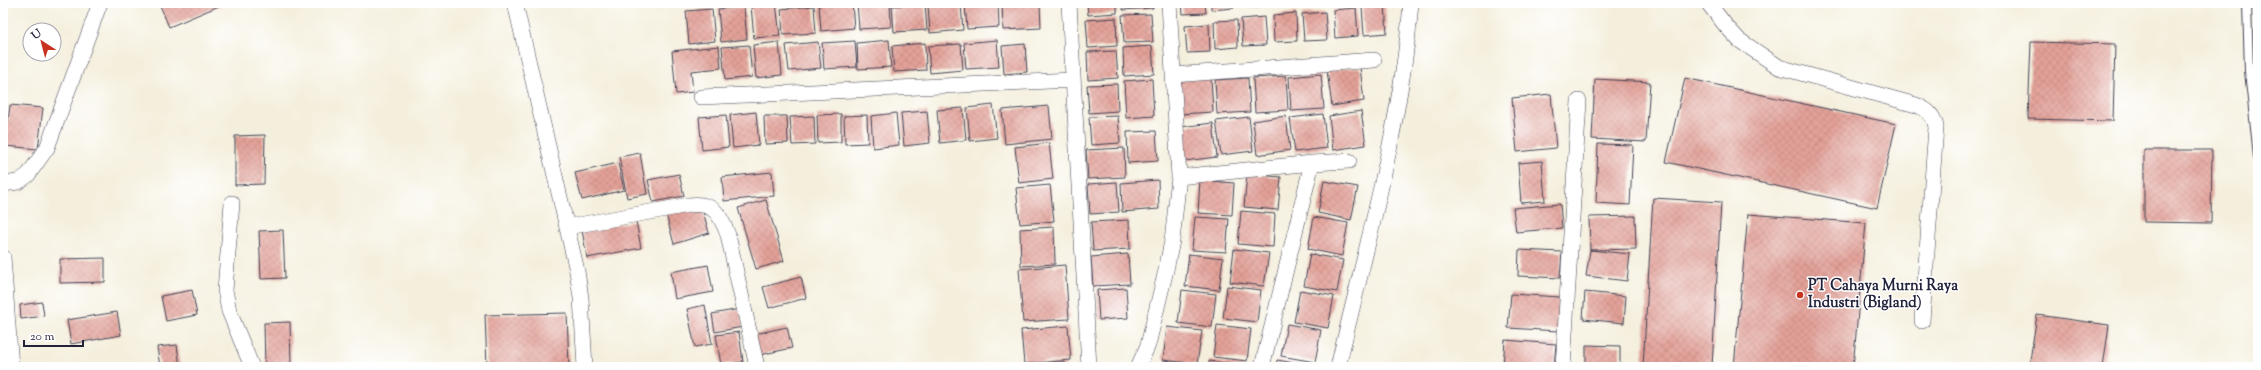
<svg xmlns="http://www.w3.org/2000/svg" width="2261" height="370" viewBox="0 0 2261 370" font-family="'Sorts Mill Goudy',serif">
  <defs>
    <pattern id="building-cross-hatch" width="8" height="8" patternUnits="userSpaceOnUse"><rect width="8" height="8" fill="#e3a198"/><path d="M0 0l8 8M0 8l8-8" fill="none" stroke="#c28a84"/></pattern>
  </defs>
  <rect width="100%" height="100%" fill="#fff"/>
  <filter id="ink" filterUnits="userSpaceOnUse"><feTurbulence type="fractalNoise" baseFrequency=".025" numOctaves="2"/><feDisplacementMap in="SourceGraphic" scale="8" xChannelSelector="R" yChannelSelector="G"/><feConvolveMatrix kernelMatrix="1 2 1 2 8 2 1 2 1" color-interpolation-filters="sRGB"/></filter>
  <filter id="wash" filterUnits="userSpaceOnUse"><feTurbulence type="fractalNoise" baseFrequency=".012" numOctaves="4" result="noise"/><feDisplacementMap in="SourceGraphic" scale="16" xChannelSelector="R" yChannelSelector="G"/><feGaussianBlur stdDeviation="0.9" result="paint"/><feColorMatrix in="noise" values="0 0 0 0 0 0 0 0 0 0 0 0 0 0 0 0 0 1.4 0 .05"/><feComposite in="paint" operator="in"/></filter>
  <g filter="url(#wash)">
    <rect width="100%" height="100%" fill="#f4efdd"/>
    <g id="blocks">
      <path fill="url(#building-cross-hatch)" d="M159,3H226L169,27Z
        M776,3L780,36L754,38L751,6Z
        M852,3L854,28L821,31L819,4Z
        M857,3H890L891,27L859,29Z
        M965,3H998L999,27L967,29Z
        M1002,3H1040L1041,28L1003,30Z
        M1087,3H1117V13L1088,15Z
        M1123,3H1152L1153,8L1123,10Z
        M1182,3H1205L1206,13L1183,14Z
        M1211,3H1234V8L1211,10Z
        M1238,3H1261V6L1239,7Z
        M925,4L927,30L894,32L892,6Z
        M961,4L963,30L930,33L928,6Z
        M1385,5L1387,33L1364,35L1362,7Z
        M814,6L816,33L783,35L781,9Z
        M744,7L747,39L721,42L718,9Z
        M1356,8L1358,36L1335,38L1333,10Z
        M712,9L715,41L689,44L686,11Z
        M1325,12L1327,40L1304,41L1302,14Z
        M1296,13L1297,41L1274,42L1273,15Z
        M1151,14L1153,42L1124,43L1122,15Z
        M1264,17L1266,45L1243,46L1241,19Z
        M1116,18L1117,46L1088,48L1086,20Z
        M1237,20L1238,47L1215,49L1214,21Z
        M1209,24L1210,52L1187,53L1185,26Z
        M889,40L891,67L858,69L857,43Z
        M997,40L999,67L966,69L964,43Z
        M855,41L857,67L824,69L822,43Z
        M779,42L782,75L756,78L753,45Z
        M818,42L821,68L789,71L786,45Z
        M2031,42L2115,44L2113,121L2028,119Z
        M925,43L926,70L894,72L892,46Z
        M961,44L963,70L930,73L928,46Z
        M1025,44L1027,72L1004,74L1002,46Z
        M749,45L752,77L725,80L722,47Z
        M719,46L721,68L691,71L693,92L676,94L672,51Z
        M1152,46L1154,74L1124,76L1123,48Z
        M1116,51L1118,78L1088,80L1087,52Z
        M1360,67L1364,101L1332,106L1327,71Z
        M1321,74L1324,109L1291,111L1289,77Z
        M1286,76L1288,110L1255,112L1253,78Z
        M1211,77L1213,112L1180,114L1178,80Z
        M1248,78L1250,112L1217,114L1215,80Z
        M1685,78L1896,124L1877,208L1666,162Z
        M1152,79L1154,116L1126,118L1124,81Z
        M1595,79L1650,82L1646,142L1592,139Z
        M1117,84L1118,111L1089,113L1087,85Z
        M1551,94L1556,148L1517,152L1512,98Z
        M10,105L43,108L38,149L5,146Z
        M993,105L997,138L970,141L967,108Z
        M1049,106L1052,139L1005,144L1002,110Z
        M963,108L966,140L940,143L937,110Z
        M927,111L930,143L904,146L901,113Z
        M1361,111L1366,145L1333,150L1329,116Z
        M756,112L759,145L733,148L730,115Z
        M896,113L899,145L873,148L871,116Z
        M841,114V142L818,143L817,115Z
        M1323,114L1327,148L1295,152L1290,118Z
        M726,115L729,147L702,150L699,117Z
        M867,115L868,143L845,144L844,116Z
        M764,116H787L788,143L765,144Z
        M814,116L815,144L792,145L790,117Z
        M1118,116L1120,143L1091,145L1089,117Z
        M1286,116L1290,150L1257,155L1253,121Z
        M1249,117L1253,151L1221,155L1216,121Z
        M1213,123L1217,157L1184,161L1180,127Z
        M1156,131L1158,161L1128,163L1127,132Z
        M265,135L264,184L235,185V136Z
        M1049,143L1053,179L1019,183L1015,147Z
        M1598,144L1633,145L1630,205L1596,203Z
        M1124,148L1125,177L1088,179L1086,150Z
        M2144,150H2212L2211,223L2144,222Z
        M640,153L647,194L627,198L619,157Z
        M1542,161L1545,201L1521,203L1518,163Z
        M618,163L624,190L582,200L575,173Z
        M772,172L774,196L724,201L722,177Z
        M679,174L684,196L653,202L648,180Z
        M1247,174L1281,177L1278,210L1244,207Z
        M1158,180L1159,209L1122,212L1121,183Z
        M1200,180L1234,183L1232,215L1198,213Z
        M1324,181L1358,187L1351,220L1318,213Z
        M1117,182L1119,212L1090,214L1088,184Z
        M1050,185L1054,221L1020,224L1016,188Z
        M1653,198L1721,202L1712,367H1643Z
        M766,200L784,261L756,269L738,208Z
        M701,204L709,233L674,244L666,214Z
        M1560,204L1562,228L1516,232L1513,208Z
        M1241,211L1275,214L1273,247L1238,244Z
        M1748,214L1866,223L1853,367H1734Z
        M1635,216L1636,249L1590,250L1589,217Z
        M1195,217L1229,219L1226,252L1192,250Z
        M1314,217L1348,223L1342,256L1308,249Z
        M1129,220L1130,249L1093,251L1091,222Z
        M636,221L641,248L587,258L582,230Z
        M1054,227L1055,264L1021,266L1020,229Z
        M283,230L285,278L261,279L259,231Z
        M1234,249L1269,253L1264,286L1230,282Z
        M1519,250L1562,252L1560,278L1518,276Z
        M1590,250L1630,254L1627,281L1586,276Z
        M1128,254L1130,284L1093,286L1091,257Z
        M1189,254L1223,258L1219,290L1185,286Z
        M1310,254L1343,260L1337,292L1304,286Z
        M105,258V282L60,283V259Z
        M708,265L713,292L675,299L671,272Z
        M1065,265L1069,319L1023,322L1019,269Z
        M801,277L806,298L769,308L763,287Z
        M1227,286L1261,290L1257,322L1223,318Z
        M1126,288L1128,318L1099,320L1097,290Z
        M192,290L197,315L166,321L161,296Z
        M1182,290L1216,294L1212,327L1178,323Z
        M1300,290L1334,296L1328,328L1294,322Z
        M1585,292L1626,296L1624,323L1583,319Z
        M1511,294L1560,297L1558,331L1508,328Z
        M42,302L44,316L21,319L20,305Z
        M705,305L712,344L695,347L687,309Z
        M740,309L743,327L715,332L712,314Z
        M117,312L121,335L71,344L67,320Z
        M567,313L569,367H487L485,315Z
        M2037,315L2109,325L2103,367H2029Z
        M290,322L291,365L265,366L264,323Z
        M1287,324L1321,330L1315,362L1281,356Z
        M1217,325L1251,329L1247,361L1213,357Z
        M1068,326L1071,360L1024,364L1021,330Z
        M787,327L792,348L755,356L750,335Z
        M1167,327L1202,331L1197,364L1163,360Z
        M739,332L743,362L721,365L716,335Z
        M1505,340L1556,344L1554,367H1503Z
        M177,345L180,367H160L157,347Z
        M1586,345L1620,346V367H1586Z
        M1277,360L1311,366V367H1276Z
        M1209,361L1243,365V367H1209Z
        M1065,362L1066,367H1030V366Z
        M1160,364L1179,366V367H1160Z"/>
    </g>
  </g>
  <g filter="url(#ink)">
    <use href="#blocks" fill-opacity="0" stroke="#424153" stroke-width="1"/>
    <g fill="none" stroke-linecap="round" stroke-linejoin="round">
      <g stroke="#424153" stroke-width="10">
        <path id="service" d="M2247,3L2249,71L2258,157"/>
      </g>
      <g stroke="#424153" stroke-width="16">
        <path id="minor" d="M515,3L577,271L581,298L585,367
          M1069,3L1089,367
          M1708,3L1726,26L1739,40L1779,67L1916,105C1927,109 1934,115 1936,127L1922,321
          M1173,75L1374,60
          M701,97L1073,80
          M1312,163L1349,161
          M1179,177L1312,163L1262,367
          M3,184L18,182L28,175L47,148L100,3
          M232,203L225,290L229,311L252,367
          M567,227L689,205C714,202 720,214 728,235L757,367
          M3,257L11,367
          M1138,367L1148,345L1166,270L1172,241L1179,177L1169,3
          M1338,367C1366,247 1401,126 1411,3
          M1563,367L1579,101"/>
      </g>
      <use href="#service" stroke="#fff" stroke-width="8"/>
      <use href="#minor" stroke="#fff" stroke-width="15"/>
    </g>
  </g>
  <circle fill="#c8321e" stroke="#fff" stroke-width="1.5" cx="1800" cy="295" r="4"/>
  <g text-anchor="middle" dominant-baseline="central" stroke-width="3" stroke-linejoin="round" paint-order="stroke">
    <g font-size="15" font-weight="bold" fill="#22223b" stroke="#fff" text-anchor="start">
      <text x="1808" y="286">PT Cahaya Murni Raya<tspan x="1808" dy="17">Industri (Bigland)</tspan></text>
    </g>
  </g>
  <rect width="2261" height="370" fill="none" stroke="#fff" stroke-width="16"/>
  <g transform="translate(42 42) rotate(324)"><circle r="19" fill="#ffffff" stroke="#a7a7b1"/>
  <path d="M0-3L7 15L0 10L-7 15Z" fill="#c8321e"/>
  <text y="-6" font-size="11" font-weight="bold" text-anchor="middle" fill="#22223b">U</text>
  </g>
  <path d="M24 340v6h59v-6" fill="none" stroke="#22223b" stroke-width="2"/>
  <text x="30" y="340" font-size="12" fill="#22223b" stroke="#ffffff" stroke-width="3" paint-order="stroke">20 m</text>
</svg>
